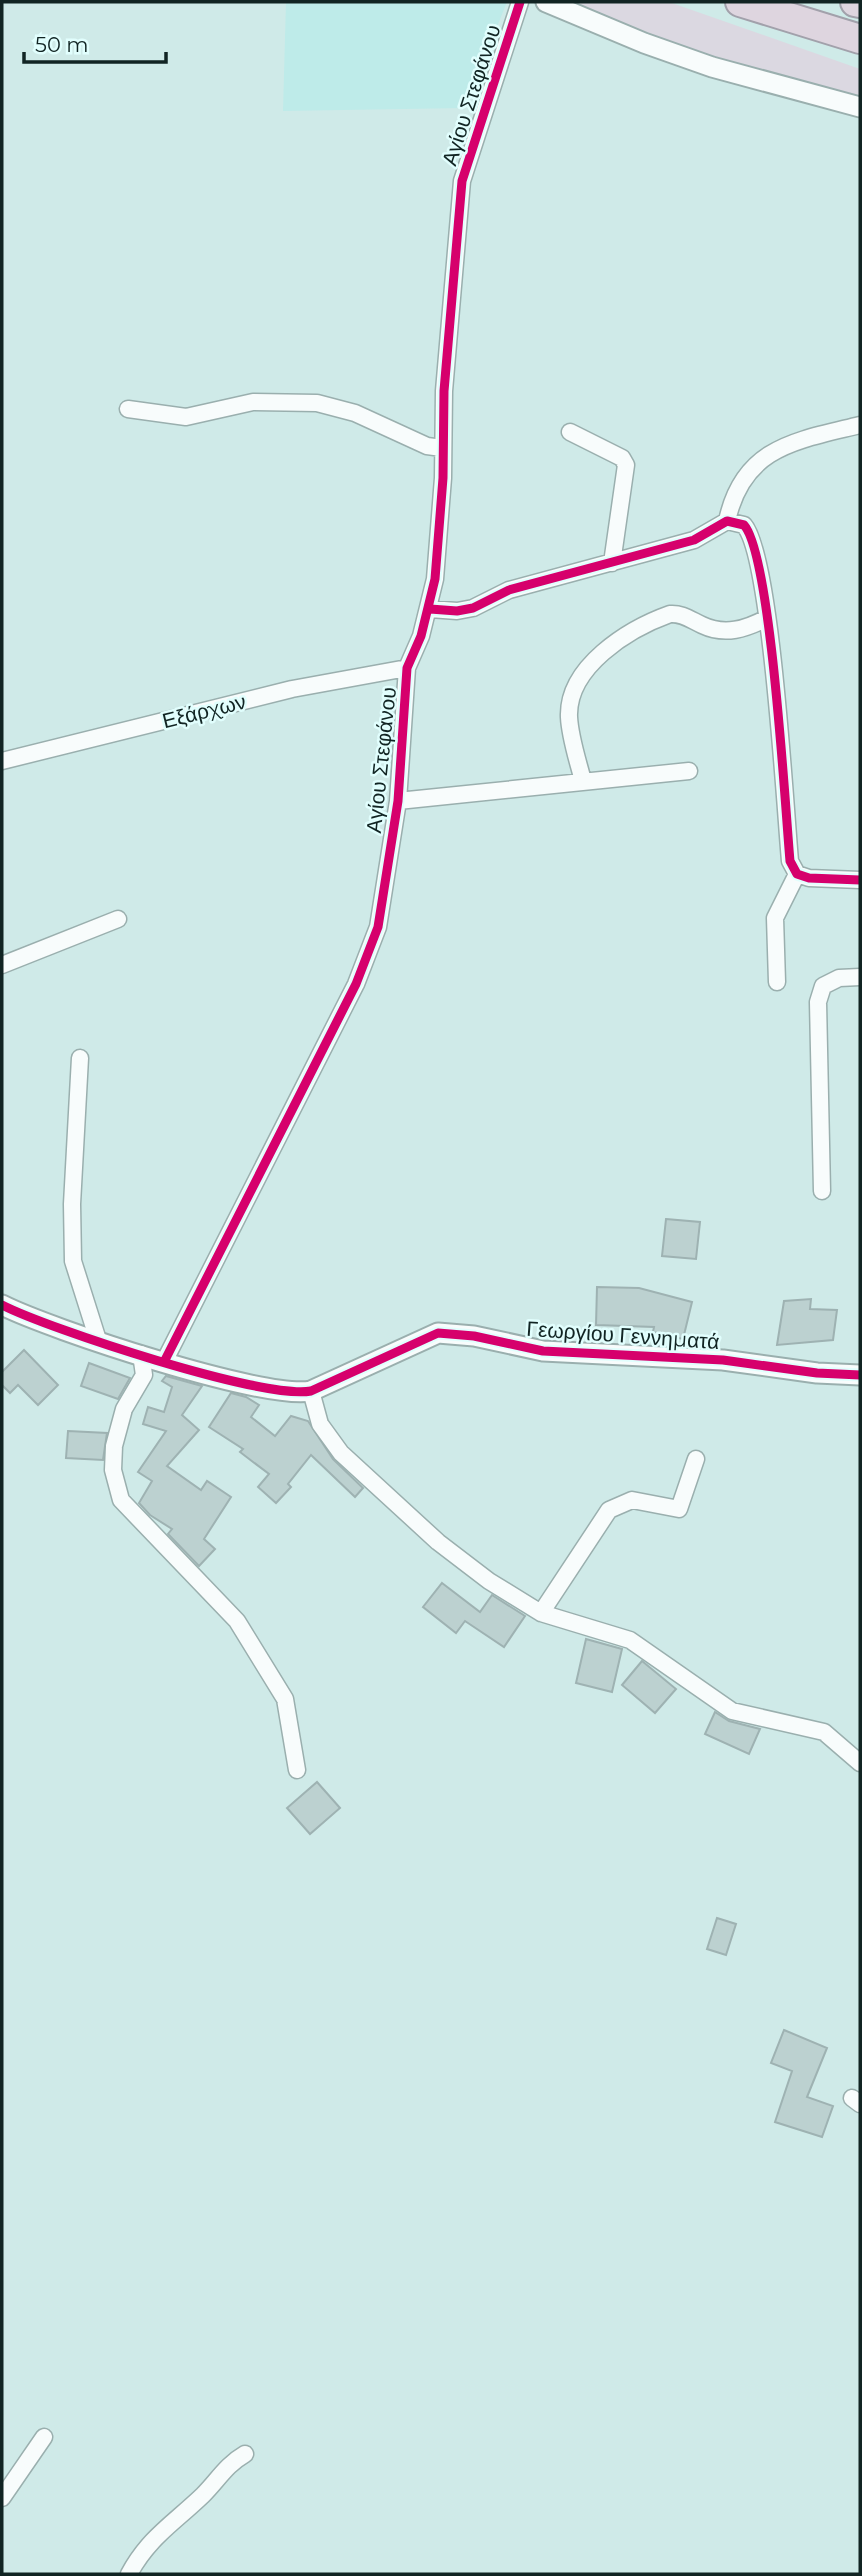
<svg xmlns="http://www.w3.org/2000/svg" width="862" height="2576" viewBox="0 0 862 2576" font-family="Montserrat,sans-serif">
  <rect width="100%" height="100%" fill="#cfeae8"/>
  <path fill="#beebe9" d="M286,2H507L464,108L283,111Z"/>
  <path fill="#dbd8e1" d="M564,2H669L860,69V102L701,56Z"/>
  <path fill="#bcd1d0" stroke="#9eb2b2" stroke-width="2" d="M666,1219L700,1222L696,1259L662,1256Z
    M597,1287L639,1288L692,1302L683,1339L653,1332L654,1327L596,1325Z
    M811,1299L810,1309L837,1310L833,1340L777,1345L784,1301Z
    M24,1350L58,1385L38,1405L18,1385L10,1393L2,1385V1372Z
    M89,1363L130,1378L118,1399L81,1386Z
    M166,1376L202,1386L182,1415L199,1430L167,1466L201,1490L207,1481L231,1497L204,1539L215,1549L199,1566L168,1534L172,1529L150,1515L139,1503L152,1481L138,1472L166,1431L143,1424L148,1407L164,1412L172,1387L162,1381Z
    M231,1393L246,1397L259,1405L251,1417L275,1436L291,1416L308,1421L333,1459L363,1488L355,1497L311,1455L288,1484L291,1487L276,1503L258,1487L269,1474L240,1452L243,1449L209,1427Z
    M68,1431L107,1433L103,1460L66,1458Z
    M442,1583L480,1612L492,1595L525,1616L504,1647L465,1621L456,1633L423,1607Z
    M586,1639L622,1649L612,1692L576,1683Z
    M642,1661L676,1689L655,1713L622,1685Z
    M715,1712L729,1721L760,1729L749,1754L705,1734Z
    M317,1782L340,1808L310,1834L287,1808Z
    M717,1918L736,1924L726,1955L707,1949Z
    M784,2030L827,2048L807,2097L833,2106L822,2137L775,2122L792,2071L771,2063Z"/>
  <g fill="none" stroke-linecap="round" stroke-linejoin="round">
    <g stroke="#9aafae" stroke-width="19">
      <path id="minor" d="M128,409L186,417L253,402L317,403L355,413L427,446L442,448
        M570,432L622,458L626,465L612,563
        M727,521C743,447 795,441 860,425
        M430,609L457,611L473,608L509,590L694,540L727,521L744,525C771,555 785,806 790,861L797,874L809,878L860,880
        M2,761L292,689L407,668
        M583,781C578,761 570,738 569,717C567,667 628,629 670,614C682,613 691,620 702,625C725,636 746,629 767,618
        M398,801L689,771
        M2,965L118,919
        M777,982L775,918L797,874
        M80,1058L72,1204L73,1261L98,1340
        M822,1191L818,1002L823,986L839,978L860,977
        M141,1354L144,1375L124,1409L114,1446L113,1470L121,1500L237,1621L285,1699L297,1770
        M165,1360L356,984L378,927L398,801L407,668L421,636L435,579L443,478L444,391L462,181L520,2
        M311,1391L320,1424L341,1453L438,1542L489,1581L541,1613L630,1640L732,1711L824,1732L860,1763
        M541,1613L609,1510L632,1500L679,1509L696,1459
        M852,2098L860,2104
        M2,2498L44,2437
        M129,2574C149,2537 174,2523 203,2495C218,2480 226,2465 245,2454"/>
    </g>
    <g stroke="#9aafae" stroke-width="23">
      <path id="tertiary" d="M546,2L644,43L712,67L860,107
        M2,1305C49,1329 264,1400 311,1391L438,1333L474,1336L543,1351L723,1360L817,1373L860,1375"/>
    </g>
    <g stroke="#a2a1ab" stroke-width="32">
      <path id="motorway" d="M740,2L860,39
        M855,2L860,3"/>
    </g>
    <use href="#minor" stroke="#f8fcfc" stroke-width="16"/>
    <use href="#tertiary" stroke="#f8fcfc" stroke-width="19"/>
    <use href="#motorway" stroke="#ded5df" stroke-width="28"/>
    <g stroke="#e1fefd" stroke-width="13">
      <path id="cycleway" d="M430,609L457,611L473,608L509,590L694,540L727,521L744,525C771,555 785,806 790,861L797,874L809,878L860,880
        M2,1305C49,1329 264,1400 311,1391L438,1333L474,1336L543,1351L723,1360L817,1373L860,1375
        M165,1360L356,984L378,927L398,801L407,668L421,636L435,579L443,478L444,391L462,181L520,2"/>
    </g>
    <use href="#cycleway" stroke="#d6006c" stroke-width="9"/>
  </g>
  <g text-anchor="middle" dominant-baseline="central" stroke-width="5" stroke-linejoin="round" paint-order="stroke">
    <g font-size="21" fill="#112423" stroke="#e1fefd">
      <text transform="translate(471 95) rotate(-72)">Αγίου Στεφάνου</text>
      <text transform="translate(204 711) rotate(-14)">Εξάρχων</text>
      <text transform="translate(381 760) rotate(-84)">Αγίου Στεφάνου</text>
      <text transform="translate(623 1335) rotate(4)">Γεωργίου Γεννηματά</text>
    </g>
  </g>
  <rect width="862" height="2576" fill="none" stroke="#112423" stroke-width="7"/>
  <path d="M24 52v10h142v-10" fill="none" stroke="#112423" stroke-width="3.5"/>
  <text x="35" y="52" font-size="21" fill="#112423" stroke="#e1fefd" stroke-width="5" paint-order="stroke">50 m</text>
</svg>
